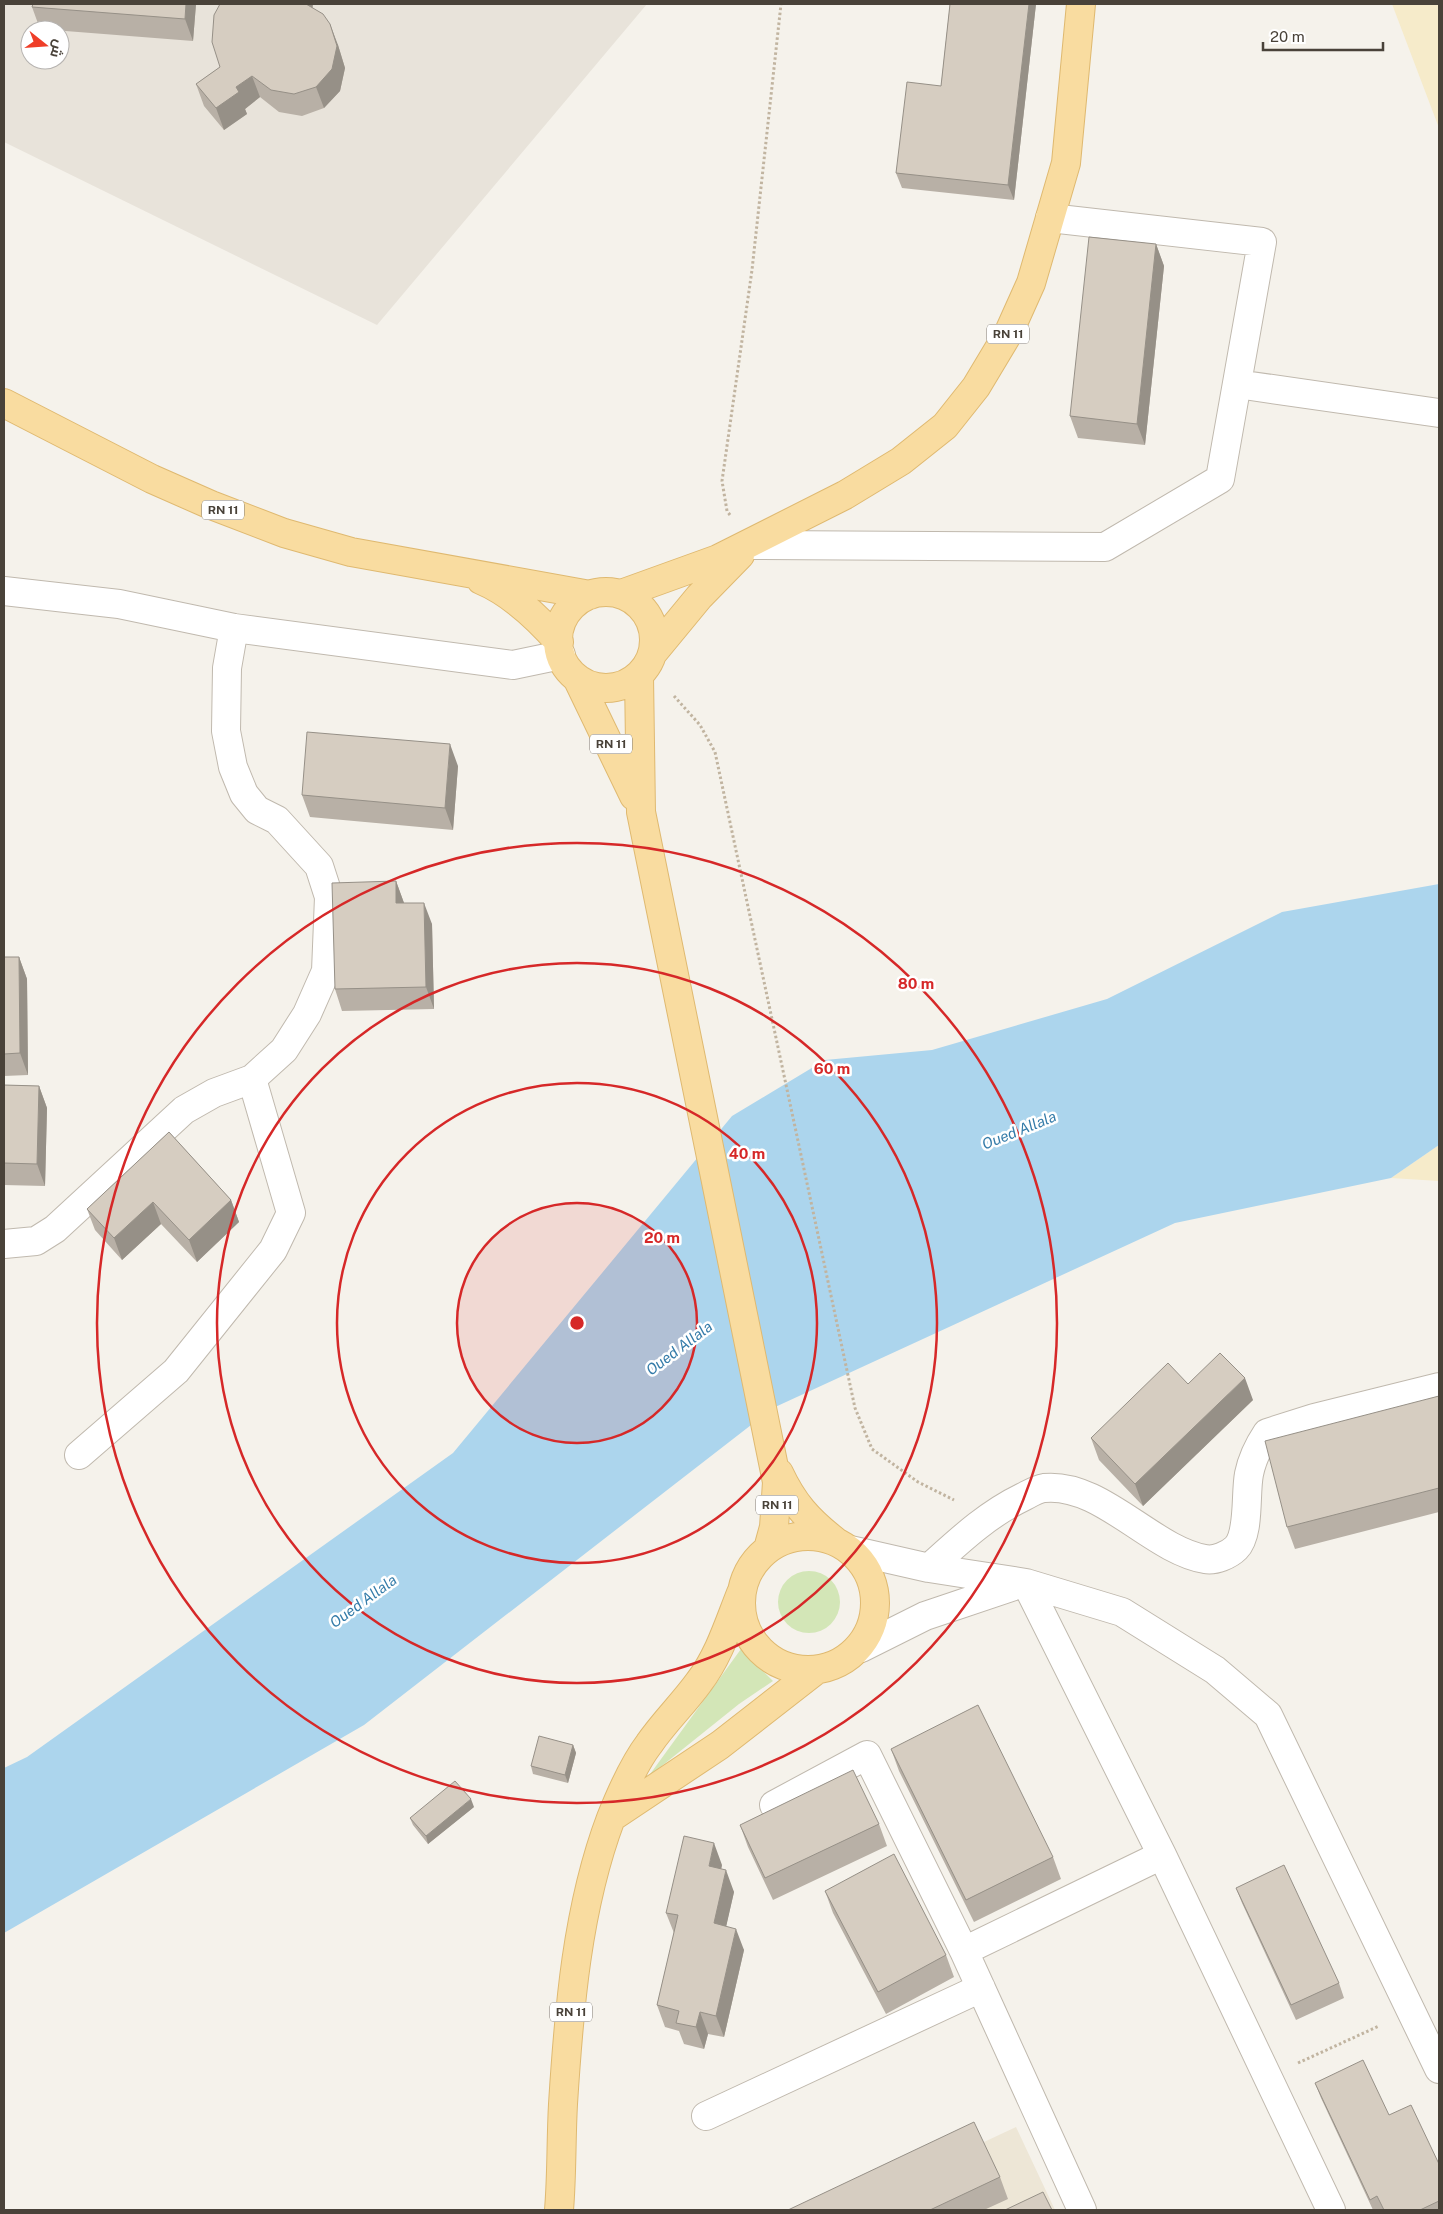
<svg xmlns="http://www.w3.org/2000/svg" width="1443" height="2214" viewBox="0 0 1443 2214" font-family="'Public Sans',Cairo,sans-serif">
  <rect width="100%" height="100%" fill="#f5f2eb"/>
  <path fill="#e8e3da" fill-rule="evenodd" d="M4,4H647L377,325L4,142ZM30,30H60V60H30Z"/>
  <path fill="#ede6d6" d="M1016,2127L1055,2210H839Z"/>
  <path fill="#d3e6b7" d="M778 1602a31 31 0 1 1 62 0a31 31 0 1 1-62 0Z
    M741,1649L773,1681L739,1704L648,1777Z"/>
  <path fill="#f6ebca" d="M1392,4H1439V128Z
    M1439,1145V1181L1391,1178Z"/>
  <path fill="#acd5ed" d="M1439,884V1145L1391,1178L1175,1223L773,1408L364,1725L4,1933V1768L27,1757L453,1453L732,1116L825,1060L932,1050L1107,999L1282,912Z"/>
  <g fill="none" stroke-linecap="round" stroke-linejoin="round">
    <g stroke="#c0b9ae" stroke-width="30">
      <path id="minor" d="M1237,384L1439,413
        M750,545L1105,547L1220,479L1262,242L1050,218
        M4,591L119,604L234,628L513,665L561,655
        M4,1244L36,1241L55,1229L184,1110L214,1093L252,1079L284,1050L307,1014L326,971L329,897L319,866L277,820L257,810L244,794L233,767L226,731L227,668L234,628
        M79,1455L176,1371L273,1250L291,1213L252,1079
        M850,1550L929,1568L1026,1583L1122,1612L1215,1670L1268,1715L1439,2069
        M929,1568C959,1541 986,1515 1023,1497C1029,1494 1037,1489 1044,1488C1101,1482 1152,1550 1205,1559C1215,1561 1229,1555 1236,1548C1250,1534 1245,1494 1249,1474C1252,1459 1259,1445 1267,1433L1314,1418L1439,1387
        M1026,1583L1162,1855L1331,2210
        M861,1648L925,1616L1017,1585
        M774,1805L867,1755L964,1951L1082,2210
        M964,1951L1162,1855
        M706,2116L981,1988"/>
    </g>
    <g stroke="#dfb970" stroke-width="30">
      <path id="major" d="M4,403L152,479L211,505L284,533L351,552L590,595
        M481,580C512,593 537,617 559,642
        M558 640a48 48 0 1 1 96 0a48 48 0 1 1-96 0Z
        M621,594L718,559L845,495L901,461L945,426L976,387L1009,332L1031,283L1066,163L1081,4
        M652,654L699,597L740,555
        M639,676L641,812L777,1482L774,1527L768,1549
        M577,678L634,796
        M779,1473C793,1503 808,1520 835,1541
        M741 1603a67 67 0 1 1 134 0a67 67 0 1 1-134 0Z
        M612,1817L720,1745L815,1671
        M559,2210C562,2175 561,2140 563,2104C569,2009 577,1908 611,1818C621,1793 633,1765 649,1744C664,1722 684,1703 699,1682C719,1656 729,1623 741,1593"/>
    </g>
    <path stroke="#c1b4a0" stroke-width="3" stroke-dasharray="2.5 2.5" stroke-linecap="butt" d="M730,515L727,511L722,481L752,270L781,4
      M674,696L700,725L715,752L855,1408L872,1449L918,1482L954,1500
      M1298,2063L1379,2026"/>
    <use href="#minor" stroke="#fff" stroke-width="28"/>
    <use href="#major" stroke="#f9dca0" stroke-width="28"/>
  </g>
  <path fill="#b8b0a6" d="M33,4H196L193,41L40,29L32,7Z
    M950,4H1036L1014,200L902,188L896,173L941,86Z
    M312,8L338,45L345,68L340,91L324,108L302,116L279,112L260,97L245,109L247,114L224,130L204,106L196,84L220,67Z
    M1156,244L1164,266L1145,445L1078,438L1070,416Z
    M458,766L453,830L310,817L302,795Z
    M396,881L404,903L432,924L434,1009L342,1011L335,989Z
    M4,957H19L27,979L28,1075L4,1076Z
    M4,1085L39,1086L47,1108L45,1186L4,1185Z
    M169,1132L231,1200L239,1222L197,1262L161,1224L122,1260L95,1230L87,1209Z
    M1188,1384L1253,1400L1143,1506L1099,1460L1091,1438Z
    M1439,1396V1512L1295,1549L1287,1527Z
    M573,1745L576,1753L568,1783L533,1774L531,1766Z
    M891,1749L1053,1857L1061,1879L974,1922L899,1771Z
    M474,1807L428,1844L413,1825L410,1818Z
    M879,1824L887,1846L773,1900L748,1847L740,1825Z
    M722,1865L721,1869L734,1892L726,1926L744,1950L724,2037L708,2034L704,2049L684,2044L679,2031L665,2027L657,2005L674,1933L666,1913Z
    M1236,1888L1339,1983L1344,1998L1296,2020L1242,1903Z
    M825,1891L946,1955L954,1977L886,2014L833,1913Z
    M1315,2083L1389,2115L1439,2164V2210H1373L1321,2098Z
    M1000,2177L1008,2199L984,2210H788Z"/>
  <path fill="#969087" d="M186,4H196L193,41L185,19Z
    M303,4H313L311,24Z
    M1029,4H1036L1014,200L1008,185Z
    M330,24L338,45L345,68L340,91L324,108L316,87Z
    M252,76L260,97L245,109L247,114L224,130L216,108L236,87Z
    M1156,244L1164,266L1145,445L1137,424Z
    M450,744L458,766L453,830L445,808Z
    M396,881L404,903H396Z
    M424,903L432,924L434,1009L426,987Z
    M19,957L27,979L28,1075L20,1053Z
    M39,1086L47,1108L45,1186L37,1164Z
    M231,1200L239,1222L197,1262L189,1240Z
    M153,1202L161,1224L122,1260L114,1238Z
    M1245,1378L1253,1400L1143,1506L1135,1484Z
    M573,1745L576,1753L568,1783L565,1775Z
    M471,1799L474,1807L428,1844L426,1836Z
    M714,1843L722,1865L717,1888L709,1866Z
    M726,1870L734,1892L722,1945L714,1923Z
    M736,1929L744,1950L724,2037L716,2016Z
    M700,2012L708,2034L704,2049L696,2027Z"/>
  <path fill="#d6cdc1" stroke="#969087" d="M33,4H186L185,19L32,7Z
    M220,4H306L323,14L330,24L337,46L332,69L316,87L294,94L271,90L252,76L236,87L239,92L216,108L196,84L220,67L212,42L214,15Z
    M950,4H1029L1008,185L896,173L907,82L941,86Z
    M1089,237L1156,244L1137,424L1070,416Z
    M307,732L450,744L445,808L302,795Z
    M396,881V903H424L426,987L335,989L332,883Z
    M4,957H19L20,1053L4,1054Z
    M4,1085L39,1086L37,1164L4,1163Z
    M169,1132L231,1200L189,1240L153,1202L114,1238L87,1209Z
    M1220,1353L1245,1378L1135,1484L1091,1438L1168,1363L1188,1384Z
    M1439,1396V1488L1287,1527L1265,1441Z
    M978,1705L1053,1857L966,1900L891,1749Z
    M539,1736L573,1745L565,1775L531,1766Z
    M853,1770L879,1824L765,1878L740,1825Z
    M455,1781L471,1799L426,1836L410,1818Z
    M684,1836L714,1843L709,1866L726,1870L714,1923L736,1929L716,2016L700,2012L696,2027L676,2023L679,2011L657,2005L678,1915L666,1913Z
    M894,1854L946,1955L878,1992L825,1891Z
    M1284,1865L1339,1983L1291,2005L1236,1888Z
    M1363,2060L1389,2115L1411,2105L1439,2164V2201L1420,2210H1384L1377,2196L1370,2200L1315,2083Z
    M974,2122L1000,2177L930,2210H788Z
    M1043,2192L1052,2210H1005Z"/>
  <circle cx="577" cy="1323" r="120" fill="#d62828" fill-opacity=".12"/>
  <g fill="none" stroke="#d62828" stroke-width="2.5">
    <circle cx="577" cy="1323" r="120"/>
    <circle cx="577" cy="1323" r="240"/>
    <circle cx="577" cy="1323" r="360"/>
    <circle cx="577" cy="1323" r="480"/>
  </g>
  <g text-anchor="middle" dominant-baseline="central" stroke-width="5" stroke-linejoin="round" paint-order="stroke">
    <g fill="#fff" stroke="#807b74" stroke-width="1">
      <rect x="987" y="324.5" width="42" height="19" rx="4"/>
      <rect x="202" y="500.5" width="42" height="19" rx="4"/>
      <rect x="590" y="734.5" width="42" height="19" rx="4"/>
      <rect x="756" y="1495.5" width="42" height="19" rx="4"/>
      <rect x="550" y="2002.5" width="42" height="19" rx="4"/>
    </g>
    <g font-size="12" font-weight="bold" fill="#494239">
      <text x="1008" y="334">RN 11</text>
      <text x="223" y="510">RN 11</text>
      <text x="611" y="744">RN 11</text>
      <text x="777" y="1505">RN 11</text>
      <text x="571" y="2012">RN 11</text>
    </g>
    <g font-size="15" font-style="italic" fill="#357ca9" stroke="#fff">
      <text transform="translate(1019 1130) rotate(-22)">Oued Allala</text>
      <text transform="translate(679 1348) rotate(-37)">Oued Allala</text>
      <text transform="translate(363 1601) rotate(-36)">Oued Allala</text>
    </g>
  </g>
  <circle cx="577" cy="1323" r="8" fill="#d62828" stroke="#fff" stroke-width="2.5"/>
  <g font-size="15" text-anchor="middle" font-weight="bold" fill="#d62828" stroke="#fff" stroke-width="5" stroke-linejoin="round" paint-order="stroke">
    <text x="916" y="989">80 m</text>
    <text x="832" y="1074">60 m</text>
    <text x="747" y="1159">40 m</text>
    <text x="662" y="1243">20 m</text>
  </g>
  <rect width="1443" height="2214" fill="none" stroke="#494239" stroke-width="10"/>
  <g transform="translate(45 45) rotate(107)"><circle r="24" fill="#ffffff" stroke="#b6b3b0"/>
  <path d="M0-4L9 19L0 12L-9 19Z" fill="#ef3e28"/>
  <text y="-8" font-size="14" font-weight="bold" text-anchor="middle" fill="#494239">ش</text>
  </g>
  <path d="M1263 42v8h120v-8" fill="none" stroke="#494239" stroke-width="2.5"/>
  <text x="1270" y="42" font-size="15" fill="#494239" stroke="#ffffff" stroke-width="4" paint-order="stroke">20 m</text>
</svg>
